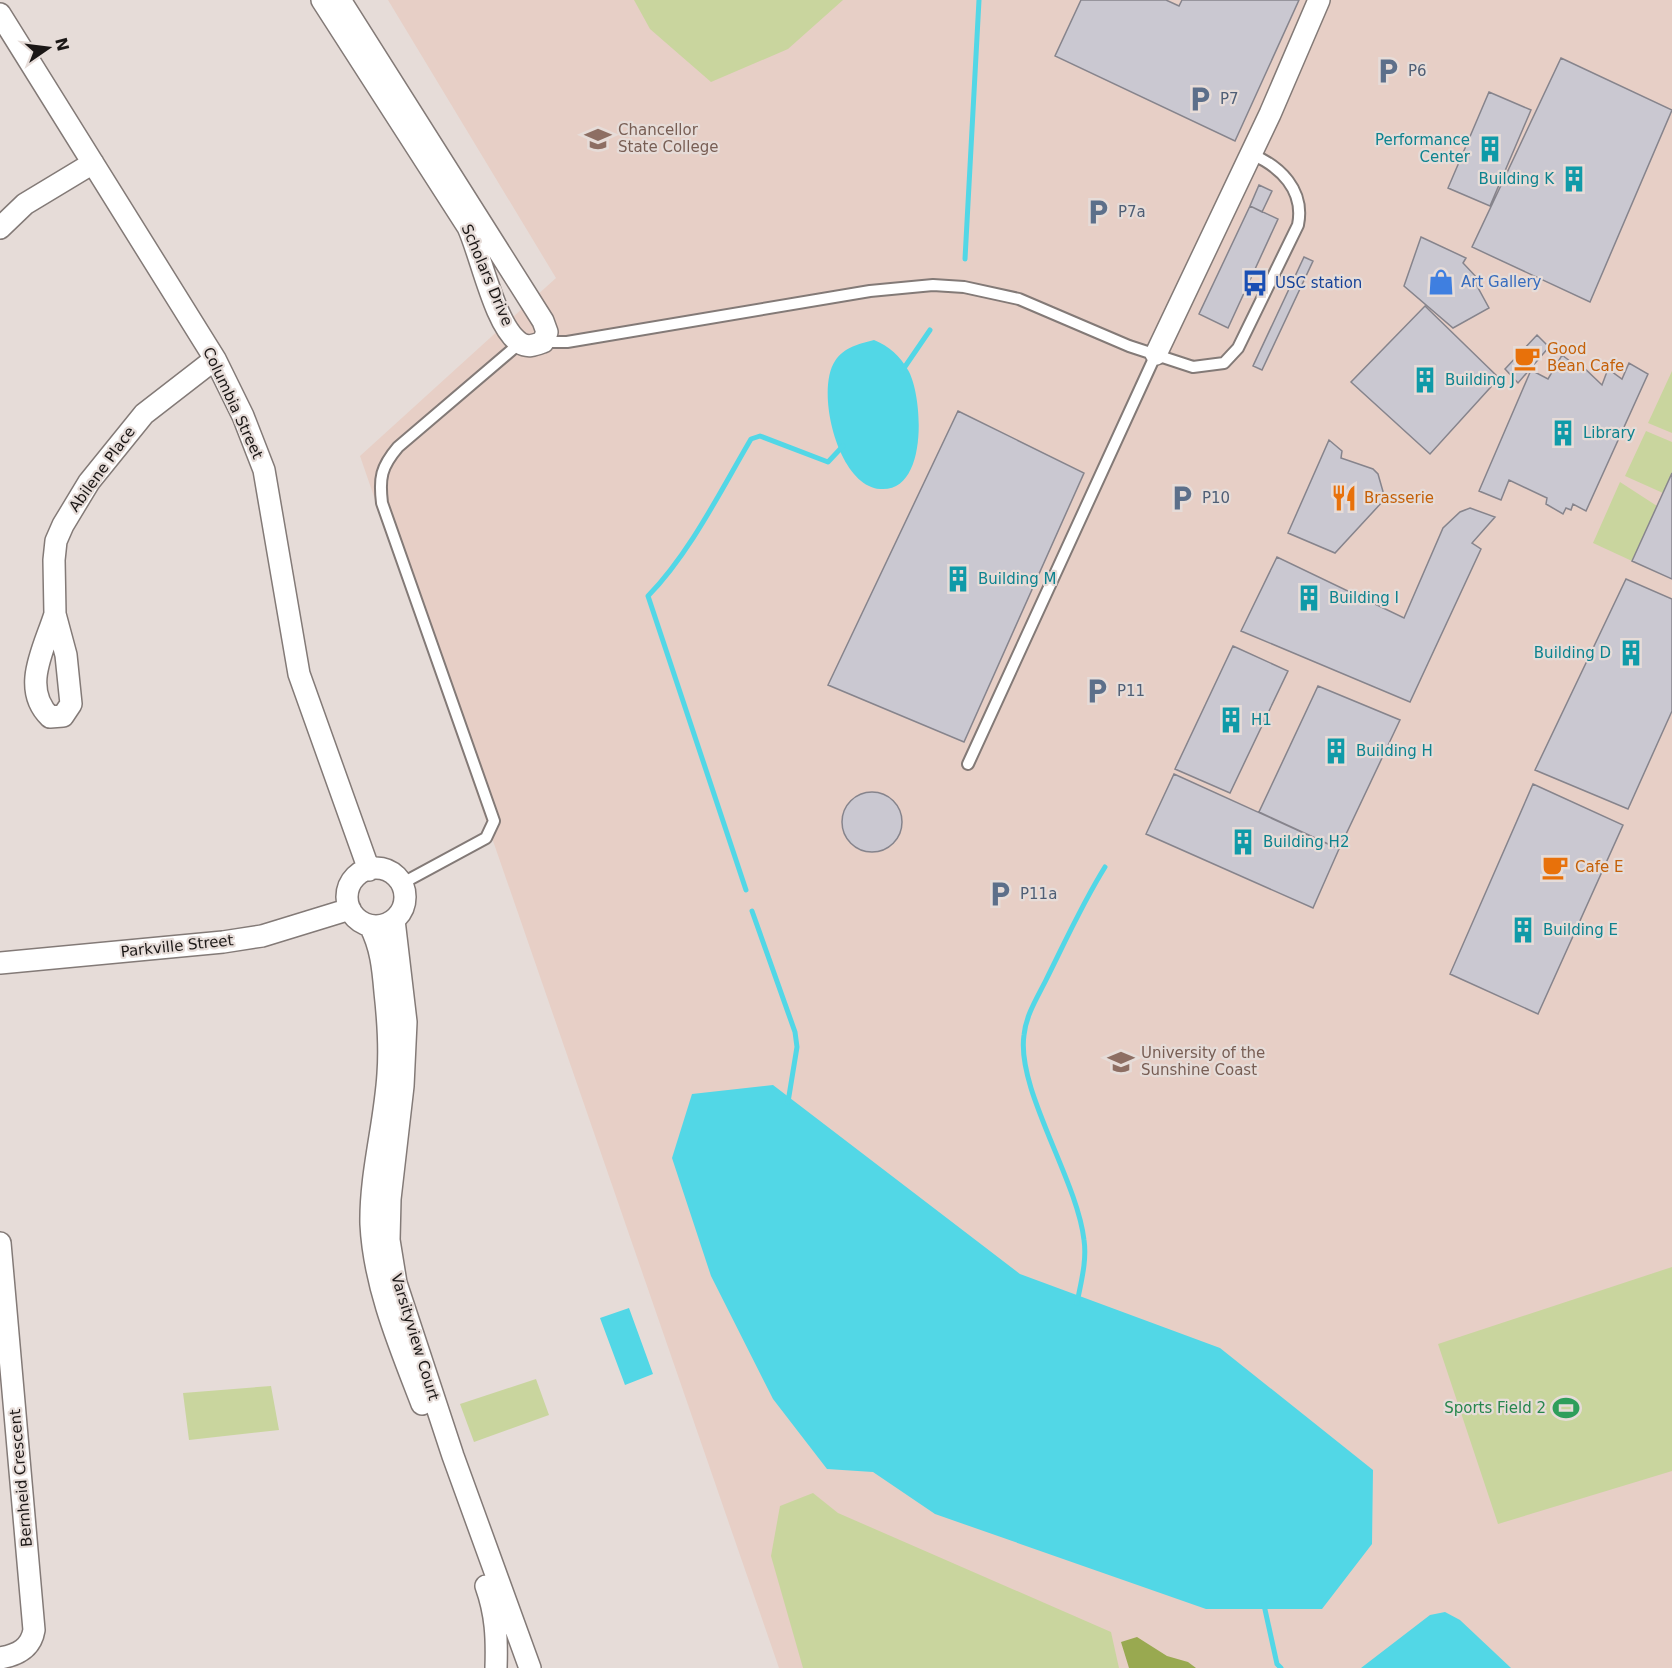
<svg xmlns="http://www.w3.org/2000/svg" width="1672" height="1668" viewBox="0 0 1672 1668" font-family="'DejaVu Sans',sans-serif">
  <rect width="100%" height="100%" fill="#e6dcd8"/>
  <path fill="#e7cfc6" d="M388,0H1672V1668H779L360,456L556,278Z"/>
  <path fill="#c9d59e" d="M634,0H843L788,49L711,82L650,29Z
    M1672,371V433L1648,423Z
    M1646,431L1672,442V473L1663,493L1625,476Z
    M1620,482L1657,506L1632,561L1593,543Z
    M1672,1267V1471L1498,1524L1438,1344Z
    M536,1379L549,1415L474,1442L460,1404Z
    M271,1386L279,1430L189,1440L183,1393Z
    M813,1493L838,1513L1111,1632L1119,1668H803L771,1556L780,1506Z"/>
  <path fill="#99a950" d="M1137,1637L1167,1656L1188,1662L1196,1668H1129L1121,1642Z"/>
  <path fill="#52d7e6" d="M874,340C889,346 900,356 908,370C923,395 929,493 880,489C838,486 815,391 835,361C844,347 859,344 874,340Z
    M773,1085L1020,1274L1220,1348L1373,1470L1372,1544L1322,1609H1206L935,1514L873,1472L827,1469L773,1399L711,1276L672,1158L692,1094Z
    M629,1308L653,1374L625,1385L600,1318Z
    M1445,1612L1460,1620L1511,1668H1361L1430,1615Z"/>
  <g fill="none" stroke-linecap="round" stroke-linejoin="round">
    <path stroke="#52d7e6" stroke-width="5" d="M965,259L979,0
      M902,371L930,330
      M746,890L648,596C690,553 721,490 751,439L760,436L828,462L843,446
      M752,911L795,1032L797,1047L788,1102
      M1077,1303C1081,1282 1087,1261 1084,1240C1077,1179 1016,1089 1024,1035C1026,1015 1037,998 1046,980C1065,942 1082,904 1105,867
      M1264,1605L1277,1664L1281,1668"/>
  </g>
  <path fill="#cac8d1" stroke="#86848c" stroke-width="1.5" d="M1081,0H1166L1179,6L1182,0H1299L1235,141L1055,56Z
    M1561,58L1672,110L1590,302L1472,247Z
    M1489,92L1531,110L1490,206L1448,188Z
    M1259,185L1272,191L1262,212L1250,206Z
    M1250,206L1278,219L1228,328L1199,314Z
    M1421,237L1466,258L1463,263L1479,280L1476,284L1489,308L1453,328L1404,286Z
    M1304,257L1313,261L1262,370L1253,366Z
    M1425,306L1499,378L1430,454L1351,382Z
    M1537,335L1549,347L1518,383L1505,369Z
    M1562,355L1579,368L1581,365L1602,385L1608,369L1622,379L1629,363L1648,374L1586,511L1573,504L1571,510L1566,508L1563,514L1546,504L1547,498L1509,480L1501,500L1479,491L1531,370L1548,379Z
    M958,411L1084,473L964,742L828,685Z
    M1329,440L1342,451L1341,458L1373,469L1378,474L1384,495V500L1335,553L1288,533Z
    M1672,473V579L1632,561Z
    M1470,508L1495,517L1472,543L1481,549L1410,702L1241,631L1277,557L1404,618L1443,528L1460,512Z
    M1626,579L1672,599V711L1628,809L1535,770Z
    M1233,646L1288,671L1230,793L1175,769Z
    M1318,686L1400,720L1339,849L1259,812Z
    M1174,774L1339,849L1313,908L1146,834Z
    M1533,784L1623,825L1538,1014L1450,974Z
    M842 822a30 30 0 1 1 60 0a30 30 0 1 1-60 0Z"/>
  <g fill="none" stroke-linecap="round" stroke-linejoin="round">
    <g stroke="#837a77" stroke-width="14">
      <path id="service" d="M543,342H567L870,291L933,285L964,287L1019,299L1129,346L1193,367L1224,363L1238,348L1298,225C1305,190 1280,166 1251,154
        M968,764L1156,354
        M401,884L486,838L494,821L382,503C379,478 381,467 398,447L520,343"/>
    </g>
    <g stroke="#837a77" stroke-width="24">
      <path id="minor" d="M322,0L468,227C481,255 495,327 520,343C528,348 535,345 543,342L547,332L543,321L340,0
        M0,14L215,359L243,416L264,470L299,674L369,870
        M0,228L25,204L93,163
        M1156,354L1270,114L1319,0
        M55,614C45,647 20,688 50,717L63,716L71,704L66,655L55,614L54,560L56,541L63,525L89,482L144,414L215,359
        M347 897a29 29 0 1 1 58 0a29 29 0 1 1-58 0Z
        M394,920L406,1022L403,1086L390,1199L389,1240L396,1283L453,1456L530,1668
        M370,926C381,947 383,968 385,992C388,1019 390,1047 388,1074C385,1124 370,1174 371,1224C374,1286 400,1347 422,1404
        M0,963L223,942L262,936L350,909
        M0,1243L34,1630C31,1648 18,1655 0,1658
        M486,1586C496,1614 497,1638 496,1668"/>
    </g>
    <use href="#service" stroke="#fff" stroke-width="10"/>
    <use href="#minor" stroke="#fff" stroke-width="21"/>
  </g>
  <defs>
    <g id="parking-bare" transform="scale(2.07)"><path d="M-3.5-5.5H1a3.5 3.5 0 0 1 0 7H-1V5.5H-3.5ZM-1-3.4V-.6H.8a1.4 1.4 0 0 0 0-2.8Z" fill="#5c6f8a" stroke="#e6dcd8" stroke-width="2.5" paint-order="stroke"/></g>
    <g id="school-bare" transform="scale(2.07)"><path d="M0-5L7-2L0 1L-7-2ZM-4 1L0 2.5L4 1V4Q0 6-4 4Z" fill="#8d6e63" stroke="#e6dcd8" stroke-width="2.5" paint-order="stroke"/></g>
    <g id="building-bare" transform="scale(2.07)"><path d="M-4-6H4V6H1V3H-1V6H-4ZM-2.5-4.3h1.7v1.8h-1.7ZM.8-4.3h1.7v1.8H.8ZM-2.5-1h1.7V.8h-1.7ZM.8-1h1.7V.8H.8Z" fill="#0f9aa8" stroke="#e6dcd8" stroke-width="2.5" paint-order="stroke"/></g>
    <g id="shop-bare" transform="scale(2.07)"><path d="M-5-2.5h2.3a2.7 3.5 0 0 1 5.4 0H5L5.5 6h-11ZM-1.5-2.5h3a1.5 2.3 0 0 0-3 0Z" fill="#3f7fe0" stroke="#e6dcd8" stroke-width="2.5" paint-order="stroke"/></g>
    <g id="bus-bare" transform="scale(2.07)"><path d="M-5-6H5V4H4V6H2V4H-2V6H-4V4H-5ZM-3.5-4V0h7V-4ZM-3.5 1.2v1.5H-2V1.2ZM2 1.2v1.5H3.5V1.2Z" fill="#1a4fb4" stroke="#e6dcd8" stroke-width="2.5" paint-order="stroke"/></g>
    <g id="cafe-bare" transform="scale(2.07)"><path d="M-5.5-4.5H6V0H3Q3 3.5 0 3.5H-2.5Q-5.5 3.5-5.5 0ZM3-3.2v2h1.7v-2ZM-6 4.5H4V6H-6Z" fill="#e8710a" stroke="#e6dcd8" stroke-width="2.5" paint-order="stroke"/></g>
    <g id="restaurant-bare" transform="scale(2.07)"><path d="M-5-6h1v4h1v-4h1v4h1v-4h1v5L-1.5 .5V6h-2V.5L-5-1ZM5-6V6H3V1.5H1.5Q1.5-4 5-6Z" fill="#e8710a" stroke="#e6dcd8" stroke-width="2.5" paint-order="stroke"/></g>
    <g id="university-bare" transform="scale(2.07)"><path d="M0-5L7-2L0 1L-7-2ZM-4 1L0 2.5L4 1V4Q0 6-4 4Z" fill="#8d6e63" stroke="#e6dcd8" stroke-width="2.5" paint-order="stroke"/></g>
    <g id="stadium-bare" transform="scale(2.07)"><path d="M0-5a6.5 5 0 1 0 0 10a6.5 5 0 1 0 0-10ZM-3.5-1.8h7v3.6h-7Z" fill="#2e9e5b" stroke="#e6dcd8" stroke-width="2.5" paint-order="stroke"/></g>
  </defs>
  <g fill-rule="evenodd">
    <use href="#parking-bare" x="1388" y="71"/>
    <use href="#parking-bare" x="1200" y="99"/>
    <use href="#school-bare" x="598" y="139"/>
    <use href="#building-bare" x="1490" y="149"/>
    <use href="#building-bare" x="1574" y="179"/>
    <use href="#parking-bare" x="1098" y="212"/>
    <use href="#shop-bare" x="1441" y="282"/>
    <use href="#bus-bare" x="1255" y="283"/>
    <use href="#cafe-bare" x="1527" y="358"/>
    <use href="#building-bare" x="1425" y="380"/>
    <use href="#building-bare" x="1563" y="433"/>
    <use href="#parking-bare" x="1182" y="498"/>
    <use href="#restaurant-bare" x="1344" y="498"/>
    <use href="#building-bare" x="958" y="579"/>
    <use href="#building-bare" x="1309" y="598"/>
    <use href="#building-bare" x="1631" y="653"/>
    <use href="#parking-bare" x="1097" y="691"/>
    <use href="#building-bare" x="1231" y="720"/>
    <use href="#building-bare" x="1336" y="751"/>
    <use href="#building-bare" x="1243" y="842"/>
    <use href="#cafe-bare" x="1555" y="867"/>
    <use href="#parking-bare" x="1000" y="894"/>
    <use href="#building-bare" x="1523" y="930"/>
    <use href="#university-bare" x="1121" y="1062"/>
    <use href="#stadium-bare" x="1566" y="1408"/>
  </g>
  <g text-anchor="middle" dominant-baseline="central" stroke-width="4.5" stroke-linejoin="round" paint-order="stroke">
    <g font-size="15" fill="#4e5e75" stroke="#e6dcd8" text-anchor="start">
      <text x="1408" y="71">P6</text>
      <text x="1220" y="99">P7</text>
      <text x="1118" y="212">P7a</text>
      <text x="1202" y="498">P10</text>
      <text x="1117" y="691">P11</text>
      <text x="1020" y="894">P11a</text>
    </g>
    <g font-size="15" fill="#785e54" stroke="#e6dcd8" text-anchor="start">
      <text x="618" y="130">Chancellor<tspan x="618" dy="17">State College</tspan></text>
      <text x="1141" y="1053">University of the<tspan x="1141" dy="17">Sunshine Coast</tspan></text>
    </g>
    <g font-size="15" fill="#0d838f" stroke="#e6dcd8" text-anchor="start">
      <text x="1470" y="140" text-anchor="end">Performance<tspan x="1470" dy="17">Center</tspan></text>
      <text x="1554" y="179" text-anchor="end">Building K</text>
      <text x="1445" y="380">Building J</text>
      <text x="1583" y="433">Library</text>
      <text x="978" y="579">Building M</text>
      <text x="1329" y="598">Building I</text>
      <text x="1611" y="653" text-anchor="end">Building D</text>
      <text x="1251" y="720">H1</text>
      <text x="1356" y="751">Building H</text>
      <text x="1263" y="842">Building H2</text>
      <text x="1543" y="930">Building E</text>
    </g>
    <g font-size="15" fill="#1b1716" stroke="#e6dcd8">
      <text transform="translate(487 275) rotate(67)">Scholars Drive</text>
      <text transform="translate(233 403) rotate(65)">Columbia Street</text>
      <text transform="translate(102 469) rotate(-54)">Abilene Place</text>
      <text transform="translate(177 946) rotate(-6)">Parkville Street</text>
      <text transform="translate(415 1337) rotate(73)">Varsityview Court</text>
      <text transform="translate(21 1478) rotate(-95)">Bernheid Crescent</text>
    </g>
    <g font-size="15" fill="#366cbe" stroke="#e6dcd8" text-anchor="start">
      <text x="1461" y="282">Art Gallery</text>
    </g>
    <g font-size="15" fill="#164399" stroke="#e6dcd8" text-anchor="start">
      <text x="1275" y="283">USC station</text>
    </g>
    <g font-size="15" fill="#c56008" stroke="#e6dcd8" text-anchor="start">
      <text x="1547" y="349">Good<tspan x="1547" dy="17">Bean Cafe</tspan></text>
      <text x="1364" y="498">Brasserie</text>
      <text x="1575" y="867">Cafe E</text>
    </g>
    <g font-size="15" fill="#27864d" stroke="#e6dcd8" text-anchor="end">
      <text x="1546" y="1408">Sports Field 2</text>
    </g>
  </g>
  <g transform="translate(48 48) rotate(76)" stroke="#e6dcd8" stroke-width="4.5" paint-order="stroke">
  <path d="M0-4.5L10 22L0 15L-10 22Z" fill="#1b1716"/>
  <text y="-9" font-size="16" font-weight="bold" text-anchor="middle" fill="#1b1716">N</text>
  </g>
</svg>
